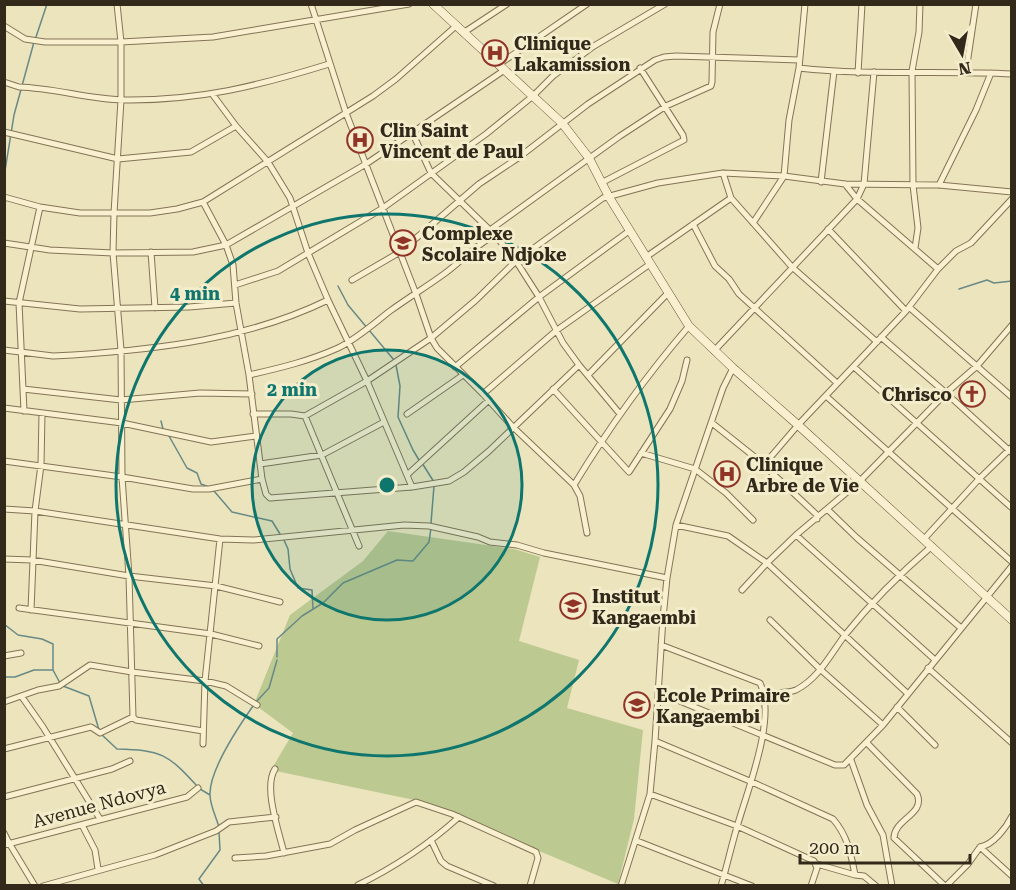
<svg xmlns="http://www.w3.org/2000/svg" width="1016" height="890" viewBox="0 0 1016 890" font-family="'Roboto Serif',serif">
  <rect width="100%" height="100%" fill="#ece4bd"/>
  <path fill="#bcc991" d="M388,531L514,549L540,557L519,641L579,660L567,708L643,730L634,819L618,884L419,801L271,770L293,733L254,704L290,615L363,561Z"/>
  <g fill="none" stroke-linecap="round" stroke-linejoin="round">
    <path stroke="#688a86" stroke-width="1.5" d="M36,37L47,4
      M4,177L14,115L34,42
      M338,286L348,305L394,360
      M959,289L987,280L994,283L1012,281
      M396,365L400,386L398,417L413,450L419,460
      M161,421L163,429
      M169,436L187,468L197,473L201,484L209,487
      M422,463L434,482
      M214,491L232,512L272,521L280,534
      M431,523L434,486
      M283,538L288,549L290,569L298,588L312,590L313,609
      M4,624L18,635L42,639L53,644V670L60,683
      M277,657V639L302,616L323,603L343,583L397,560L413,561L429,542L431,528
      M4,677H15L34,670H53
      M63,686L89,696L99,730
      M257,701L269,688L277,660
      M101,734L117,749C161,750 168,754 197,786
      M200,789L210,795
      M219,827C216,817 210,805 210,795C209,770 239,726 253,706
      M204,886L199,879L220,850L219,832"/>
    <g stroke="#837457" stroke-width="7">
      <path id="street" d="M117,4L121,42V100L114,213L113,253L121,350L122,477L129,576L133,717
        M311,4L346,113L416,294L431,338L437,348L483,394L513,427L574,485L580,496L587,533
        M4,26L25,39L45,42H121L213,37L409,4
        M463,33L507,4
        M498,65L587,4
        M799,68C869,76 941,70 1012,74
        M966,71L976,4
        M858,73L862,4
        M4,82L19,87C54,88 88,99 123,100C199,101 258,86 329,64
        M213,95L236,126L268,162L290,198L308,253L328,300L367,381L412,487
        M4,132L118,159L191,152L236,126
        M412,132L431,173L495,235L516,261L539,297L563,343L579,365L620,414
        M723,173L731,198L792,267L877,342
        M603,182L684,140L683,135L640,68
        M821,182L834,71
        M845,184L857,199L938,269
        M939,185L976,110L991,73
        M4,197L40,207L80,213H150L177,209L203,202L373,96L396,79L456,26
        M203,202L226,245L233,265L236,303L249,375L262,479L266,494L270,498L412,487L449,481L464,472L489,451L579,365
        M753,223L784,176L789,120L799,68L805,4
        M693,224L715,266L729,279L739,294L837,383
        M828,229L906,311
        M490,230L620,136L666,106L711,86L712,82L713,32L720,4
        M4,243L50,250L113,253L193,252L226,245L366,164L503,71
        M915,248L918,228L913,185L912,71L919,32L920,4
        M151,252L155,308
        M646,257L731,198
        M352,280L400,252L479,184L518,158L588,104L655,60L664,57L676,56L799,60
        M235,285L278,271L383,208L486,134L533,96L553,76L594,46L665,4
        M4,301L80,309L189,307L236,303
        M909,307L1012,397
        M881,337L946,393L1012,453
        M4,350L53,356L73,355C161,349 248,339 328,300
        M714,351L857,199L864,184L874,72
        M455,367L539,297L629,231
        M854,367L1012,508
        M249,375C280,368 309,361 338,348C358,338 373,324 390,311C408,298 426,287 444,274C461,262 475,245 495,235
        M588,375L668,293
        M23,389L121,400L200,393L252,394
        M553,389L629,472L670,409L682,381L687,360
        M483,394L557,330L650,264
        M826,396L1012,562
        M4,408L122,423L211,442L256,436
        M24,411L19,303L40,207
        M253,414H291L305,416L367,381L431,338L476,300L516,261L603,198L658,183L723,173L784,176L845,184L939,185L1012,192
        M407,414L463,375
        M305,416L359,546
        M712,423L756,458L817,515V519
        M641,453L695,469L726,493L753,520
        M4,461L122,477L193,489H209L262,479
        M260,464L322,455L384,422
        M763,466L798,425L906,311L938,269L956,251L971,243L1012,199
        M407,475L489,400
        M574,485C608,429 646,376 689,326
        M4,509L35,511L220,539L253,540L404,525L429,526L478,537L490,542L517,545L544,553L667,578
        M827,509L857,538L961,628
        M676,525L728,536L767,563L907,693
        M796,535L934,659
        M924,539L979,479L1012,447
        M4,559L32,560L129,576L216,586L280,602
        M742,590L767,563L796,535L859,482L946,393L977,366L1012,325
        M19,608L211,634L259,646
        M31,610L35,511L41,465L42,413
        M770,620L821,670L883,725
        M661,645L760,683C777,718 747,791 737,827C731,847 727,866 721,886
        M4,656L21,653
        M928,668L1012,743
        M658,692L835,765H844L883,725L1012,566
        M764,693C774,692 787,694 796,690C819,678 830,655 845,635C869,605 903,571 932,546
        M22,697L43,727L100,819
        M4,702L38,690L59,686L90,665L132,672L205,681L226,686L257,705
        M897,707L935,745
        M133,717L136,720L203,731
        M655,741L752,782L833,819C847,835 851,853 855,875L864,876L876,886
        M867,743L917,794C926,814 894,819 894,838L945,886
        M203,744L205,681L220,539
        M4,749L91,727L100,733L133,717
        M851,760L867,805L883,835L892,886
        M275,769C263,787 279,832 284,853
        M650,794L737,826L814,861L817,868L811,886
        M4,797L112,769L130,761
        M82,825L95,850L98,869
        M4,833L9,843L35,886
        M431,840L441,861L447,866L494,886
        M637,841L752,886
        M4,845L187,797L198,788
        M980,847L1012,876
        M235,858L266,856L330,844L355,830L416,802L452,814L536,852L538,858L530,886
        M817,864L855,875
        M358,885C395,867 429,844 459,817
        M43,886L155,855L216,831L229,822L276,817
        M621,886L650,794L655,741L663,618L667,578L676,525L723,388L733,368
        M946,886L968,864L980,847C993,845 1006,828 1012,816"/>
    </g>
    <g stroke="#65553a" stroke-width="9">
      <path id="secondary" d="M433,4L562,123L589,158L609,197L689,326L733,368L798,425L1012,620"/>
    </g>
    <use href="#street" stroke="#f8f0cf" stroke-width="5"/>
    <use href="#secondary" stroke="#f8f0cf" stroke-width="8"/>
  </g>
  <circle cx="387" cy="485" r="135" fill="#0f766e" fill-opacity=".12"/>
  <g fill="none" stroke="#0f766e" stroke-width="3">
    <circle cx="387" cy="485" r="135"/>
    <circle cx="387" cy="485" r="271"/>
  </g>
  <defs>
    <g id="hospital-ring" transform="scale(1.35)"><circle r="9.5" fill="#f4edcc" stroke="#913428" stroke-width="1.5"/><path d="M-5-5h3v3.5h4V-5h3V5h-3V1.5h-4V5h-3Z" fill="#913428"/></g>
    <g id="school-ring" transform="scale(1.35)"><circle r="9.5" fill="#f4edcc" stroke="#913428" stroke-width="1.5"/><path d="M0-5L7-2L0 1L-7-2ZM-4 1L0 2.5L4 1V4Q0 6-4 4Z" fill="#913428"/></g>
    <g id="church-ring" transform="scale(1.35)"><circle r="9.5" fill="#f4edcc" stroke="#913428" stroke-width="1.5"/><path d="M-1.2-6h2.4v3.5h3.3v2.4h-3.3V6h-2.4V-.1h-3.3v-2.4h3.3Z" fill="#913428"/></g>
  </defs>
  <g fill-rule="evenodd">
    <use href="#hospital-ring" x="495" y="53"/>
    <use href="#hospital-ring" x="360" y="140"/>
    <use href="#school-ring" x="403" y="243"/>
    <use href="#church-ring" x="972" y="394"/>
    <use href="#hospital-ring" x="727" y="474"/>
    <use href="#school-ring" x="573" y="606"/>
    <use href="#school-ring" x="637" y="705"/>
  </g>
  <g text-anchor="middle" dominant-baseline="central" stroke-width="6" stroke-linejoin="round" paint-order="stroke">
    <g font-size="18" font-weight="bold" fill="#33291b" stroke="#f4edcc" text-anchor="start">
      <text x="514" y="43">Clinique<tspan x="514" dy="21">Lakamission</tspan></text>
      <text x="380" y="130">Clin Saint<tspan x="380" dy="21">Vincent de Paul</tspan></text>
      <text x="422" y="233">Complexe<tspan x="422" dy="21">Scolaire Ndjoke</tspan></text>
      <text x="952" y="394" text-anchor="end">Chrisco</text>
      <text x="746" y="464">Clinique<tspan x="746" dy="21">Arbre de Vie</tspan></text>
      <text x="592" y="596">Institut<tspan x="592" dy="21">Kangaembi</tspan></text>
      <text x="656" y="695">Ecole Primaire<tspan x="656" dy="21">Kangaembi</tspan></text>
    </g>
    <g font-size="18" fill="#33291b" stroke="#f4edcc">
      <text transform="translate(99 804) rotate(-15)">Avenue Ndovya</text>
    </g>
  </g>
  <circle cx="387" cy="485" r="9" fill="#0f766e" stroke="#f4edcc" stroke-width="3"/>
  <g font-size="18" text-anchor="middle" font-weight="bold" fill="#0f766e" stroke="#f4edcc" stroke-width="6" stroke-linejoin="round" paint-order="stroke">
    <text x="195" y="300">4 min</text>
    <text x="292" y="396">2 min</text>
  </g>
  <rect width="1016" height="890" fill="none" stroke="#33291b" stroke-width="12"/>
  <g transform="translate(962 54) rotate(170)" stroke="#f4edcc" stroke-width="4.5" paint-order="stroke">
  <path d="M0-4.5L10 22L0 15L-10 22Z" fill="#33291b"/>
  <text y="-9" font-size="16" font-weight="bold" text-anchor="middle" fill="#33291b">N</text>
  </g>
  <path d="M800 854v9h170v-9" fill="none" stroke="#33291b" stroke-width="3"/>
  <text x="809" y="854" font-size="18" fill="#33291b" stroke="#f4edcc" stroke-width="4.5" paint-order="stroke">200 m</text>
</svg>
